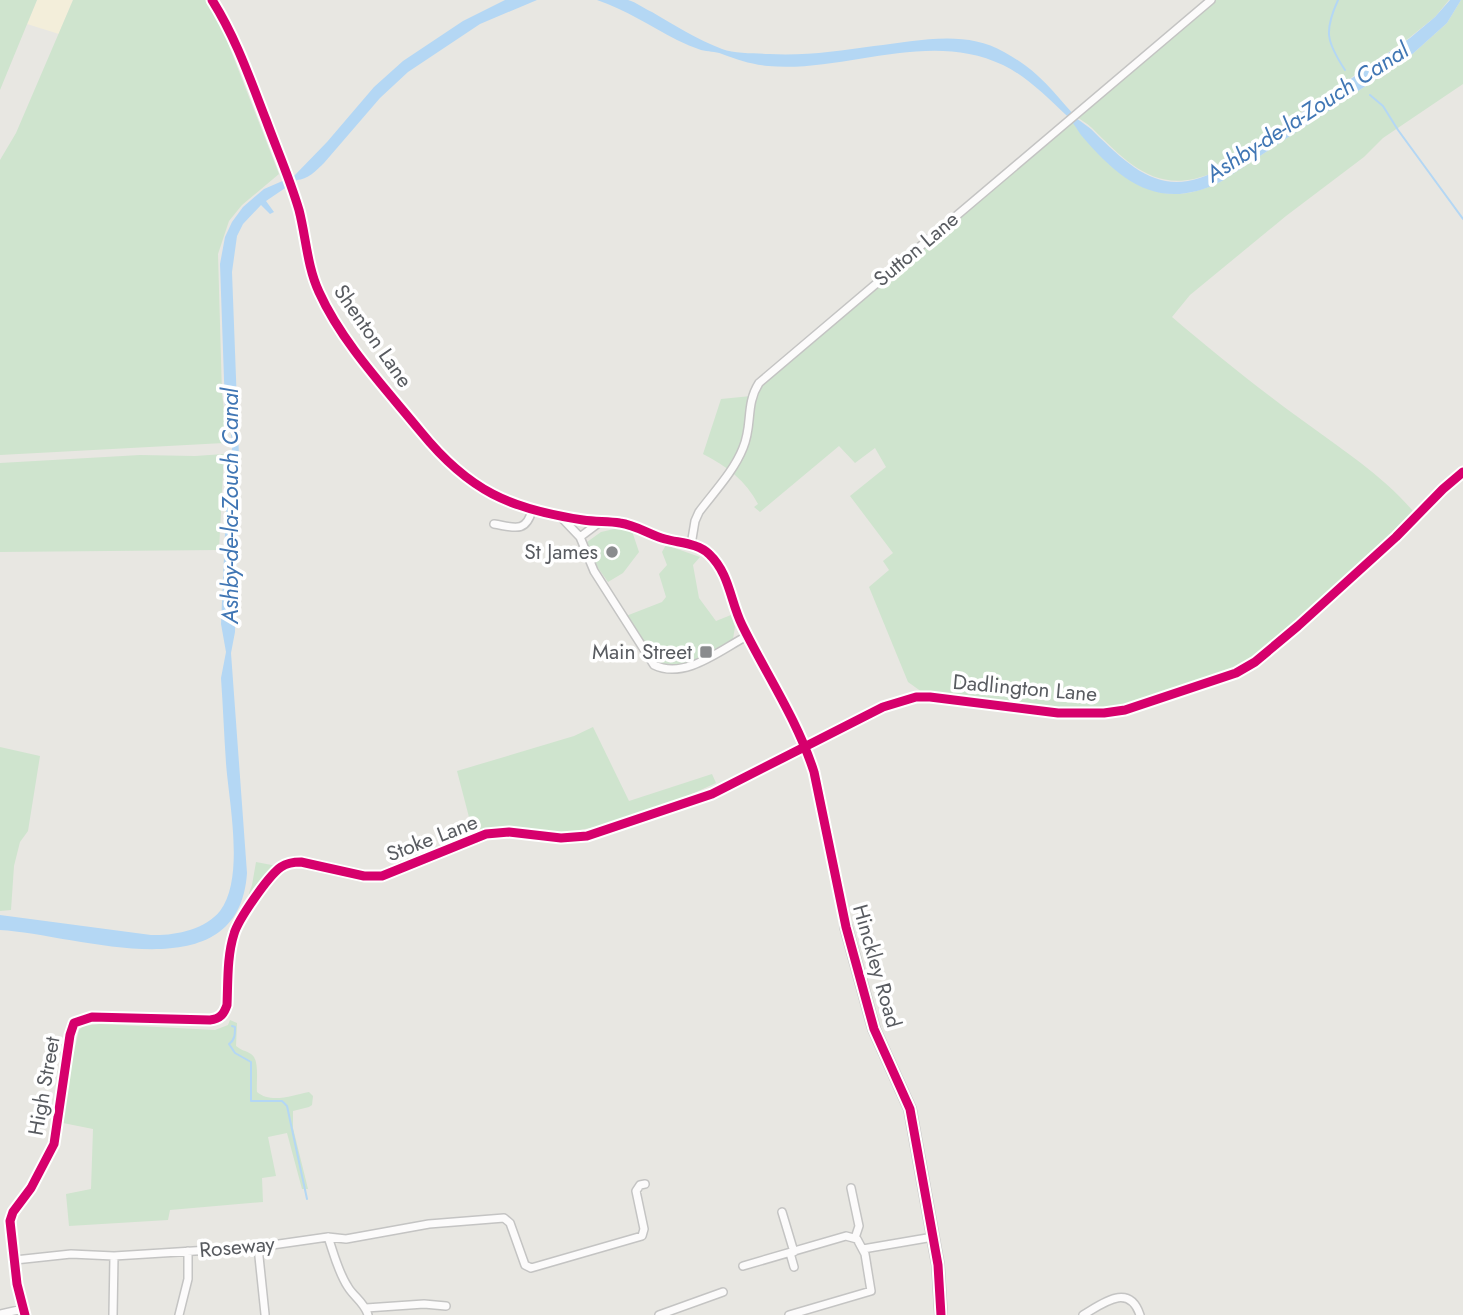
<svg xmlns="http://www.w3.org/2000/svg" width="1463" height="1315" viewBox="0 0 1463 1315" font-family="Jost,sans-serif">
  <rect width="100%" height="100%" fill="#e8e7e2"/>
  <path fill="#f3eeda" d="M37,0H73L59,34L27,24Z"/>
  <path fill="#cfe4ce" d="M0,0H37L0,90Z
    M73,0H206L219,20L279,174L242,205L229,221L218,254L222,394L228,440L224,443L0,455V160L16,133Z
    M1211,0H1449L1435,17L1409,38L1212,173C1158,196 1128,164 1092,128C1087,123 1080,120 1075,115Z
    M1461,0H1463V84L1383,138L1364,157L1286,216L1190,295L1172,317C1212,351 1259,389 1302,420C1341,449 1381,474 1413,511L1408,519L1344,581L1259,656L1244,666L1219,677L1112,710L1080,711L1025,706L922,692L908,682L869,587L889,570L883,561L893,553L850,496L886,467L875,448L855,463L839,446L760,512L754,507L758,504C746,481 727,466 703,454L721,399L751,396L759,383L1070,119C1112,169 1151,218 1222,181L1408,58L1447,23Z
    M224,454L219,550L0,552V463L140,455L195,456Z
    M614,529L632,531L639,552L623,573L608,582L598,568L587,542L601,532Z
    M666,545L700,557L693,565L699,598L716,621L731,615L735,627L733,639L687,666L674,668L655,663L626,616L662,602L666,597L659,574L667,565L662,552Z
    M593,727L629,801L712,774L716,783C673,803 610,829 562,832C529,833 499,821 466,835L470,821L457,771L574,736Z
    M0,747L40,756L28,831L20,842L14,866L11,910L0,911Z
    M256,862L277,866L250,899L249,893L252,885Z
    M230,1020L237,1023L236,1046C242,1051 245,1050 251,1054C260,1059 256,1083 257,1092C271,1104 293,1095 309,1092L313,1096L312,1105L309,1107L293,1111V1128L308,1189H302L287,1133L268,1137L276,1176L262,1178L263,1202L170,1210L168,1220L69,1226L66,1194L91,1189L93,1129L63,1123L66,1088L79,1030L83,1026L100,1024L215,1030L228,1025Z"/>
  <path fill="#b4d7f4" d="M505,0H537L480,24L408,72L380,98L324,163C317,170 307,180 297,180L266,201L274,212L270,214L261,205L243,224L237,236L232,272L239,457L235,632L231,653L247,873C239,996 76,934 0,930V915L151,935C173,936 205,930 220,911C245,878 229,803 226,763C224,735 223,706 221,678L226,652L221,624L228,468L233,444L225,408L220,264L225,237L232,222L243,207L264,189L294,176L327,142L374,87L403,61L463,21Z
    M597,0C606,0 619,0 628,0C636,2 645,9 652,12C674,25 698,40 722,49C735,54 755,53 769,54C804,56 840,51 874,46C917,41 965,29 1004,52C1037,70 1050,88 1074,115C1079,122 1088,125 1094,132C1136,173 1168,202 1226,165L1410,38L1435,17L1450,0H1461L1447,23L1408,58L1222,181C1160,213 1121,182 1081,135C1076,128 1072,120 1065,114C1047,97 1026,76 1003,65C928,29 846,73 768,66C750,64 738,60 722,54C715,51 708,52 701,50C693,47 685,44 677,40C650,26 626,10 597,0Z"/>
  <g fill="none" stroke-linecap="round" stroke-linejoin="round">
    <path stroke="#b4d7f4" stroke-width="2" d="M1338,0C1324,31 1326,41 1345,70
      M1370,95L1383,106L1398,130L1463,219
      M232,1026L235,1027C235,1034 235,1040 229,1044L235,1053L251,1062V1101H282L287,1106L307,1199"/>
    <g stroke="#c4c4c3" stroke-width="10">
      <path id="street" d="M212,0C236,38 250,79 266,120C277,150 290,179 299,210C306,237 307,266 319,292C342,343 386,389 421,432C469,491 510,509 583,520C596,522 608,521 620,523C636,525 650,535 665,539C679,543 698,543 709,554C730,574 730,601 742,625C766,674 797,719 814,772L846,927
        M559,515L580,537
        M600,522L580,537L594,571L654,665C685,680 720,650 747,636
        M494,524C513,527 526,534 532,510
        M691,545L695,521L699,512C714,492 734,471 743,448C753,425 745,405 759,383L1211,0
        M851,1188L859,1226L855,1238
        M782,1212L794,1252
        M328,1237C334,1254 338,1272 348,1287C354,1297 365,1303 368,1315
        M258,1247L265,1314
        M863,1249L933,1237
        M790,1253L794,1267
        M15,1260L71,1254L114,1256L258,1247L328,1237L346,1239L429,1224L504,1218L510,1223L525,1265L531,1268L642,1236L644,1229L636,1191L640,1185L645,1184
        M743,1266L846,1236L857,1239L865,1254L871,1291L789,1315
        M366,1308L424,1304L446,1306
        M0,1314L23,1309
        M25,1315L17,1284L10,1221L13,1212L31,1188L54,1144L70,1035L74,1023L92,1017L210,1020C220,1019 224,1014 227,1005C228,981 227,956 234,934C238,920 268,876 281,867C287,863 294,862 301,862L364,876H382L486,834L509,832L561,838L587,836L712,794L883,707L916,697H930L1058,713H1104L1125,710L1236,673L1255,662L1298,626L1396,537L1443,489L1463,472
        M113,1315L114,1256
        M179,1315L188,1279V1251
        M659,1315L723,1292
        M1083,1315C1102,1304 1129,1282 1140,1315"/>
    </g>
    <g stroke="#c5c5c4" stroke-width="14">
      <path id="secondary" d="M846,927L874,1029L910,1109L938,1265L941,1315"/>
    </g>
    <use href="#street" stroke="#fcfbfb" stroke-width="7"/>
    <use href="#secondary" stroke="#fcfbfb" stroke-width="10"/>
    <g stroke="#fff" stroke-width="13">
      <path id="cycleway" d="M212,0C236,38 250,79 266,120C277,150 290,179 299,210C306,237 307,266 319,292C342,343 386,389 421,432C469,491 510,509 583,520C596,522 608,521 620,523C636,525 650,535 665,539C679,543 698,543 709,554C730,574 730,601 742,625C766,674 797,719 814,772L846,927L874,1029L910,1109L938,1265L941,1315
        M25,1315L17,1284L10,1221L13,1212L31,1188L54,1144L70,1035L74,1023L92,1017L210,1020C220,1019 224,1014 227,1005C228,981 227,956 234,934C238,920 268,876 281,867C287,863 294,862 301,862L364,876H382L486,834L509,832L561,838L587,836L712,794L883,707L916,697H930L1058,713H1104L1125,710L1236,673L1255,662L1298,626L1396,537L1443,489L1463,472"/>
    </g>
    <use href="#cycleway" stroke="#d6006c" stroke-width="9"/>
  </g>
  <g fill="#8a8c8e" stroke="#fff" stroke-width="2.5">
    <circle cx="612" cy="552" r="7"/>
    <rect x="699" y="645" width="14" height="14" rx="3.5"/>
  </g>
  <g text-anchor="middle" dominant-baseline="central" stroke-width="7" stroke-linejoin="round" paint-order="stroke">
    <g font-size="21" fill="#585b60" stroke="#fff">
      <text transform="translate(916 249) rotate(-40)">Sutton Lane</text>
      <text transform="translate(373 336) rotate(55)">Shenton Lane</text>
      <text transform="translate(1025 688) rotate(5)">Dadlington Lane</text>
      <text transform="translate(432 838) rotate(-21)">Stoke Lane</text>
      <text transform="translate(877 966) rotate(74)">Hinckley Road</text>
      <text transform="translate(44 1086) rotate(-80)">High Street</text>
      <text transform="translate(237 1247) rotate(-5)">Roseway</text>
    </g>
    <g font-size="21" fill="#585b60" stroke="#fff" text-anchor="end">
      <text x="598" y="552">St James</text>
      <text x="692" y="652">Main Street</text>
    </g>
    <g font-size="23" font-style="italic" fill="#4076b4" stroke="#fff">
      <text transform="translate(1307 112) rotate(-33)">Ashby-de-la-Zouch Canal</text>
      <text transform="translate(230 506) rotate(-90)">Ashby-de-la-Zouch Canal</text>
    </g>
  </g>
</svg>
